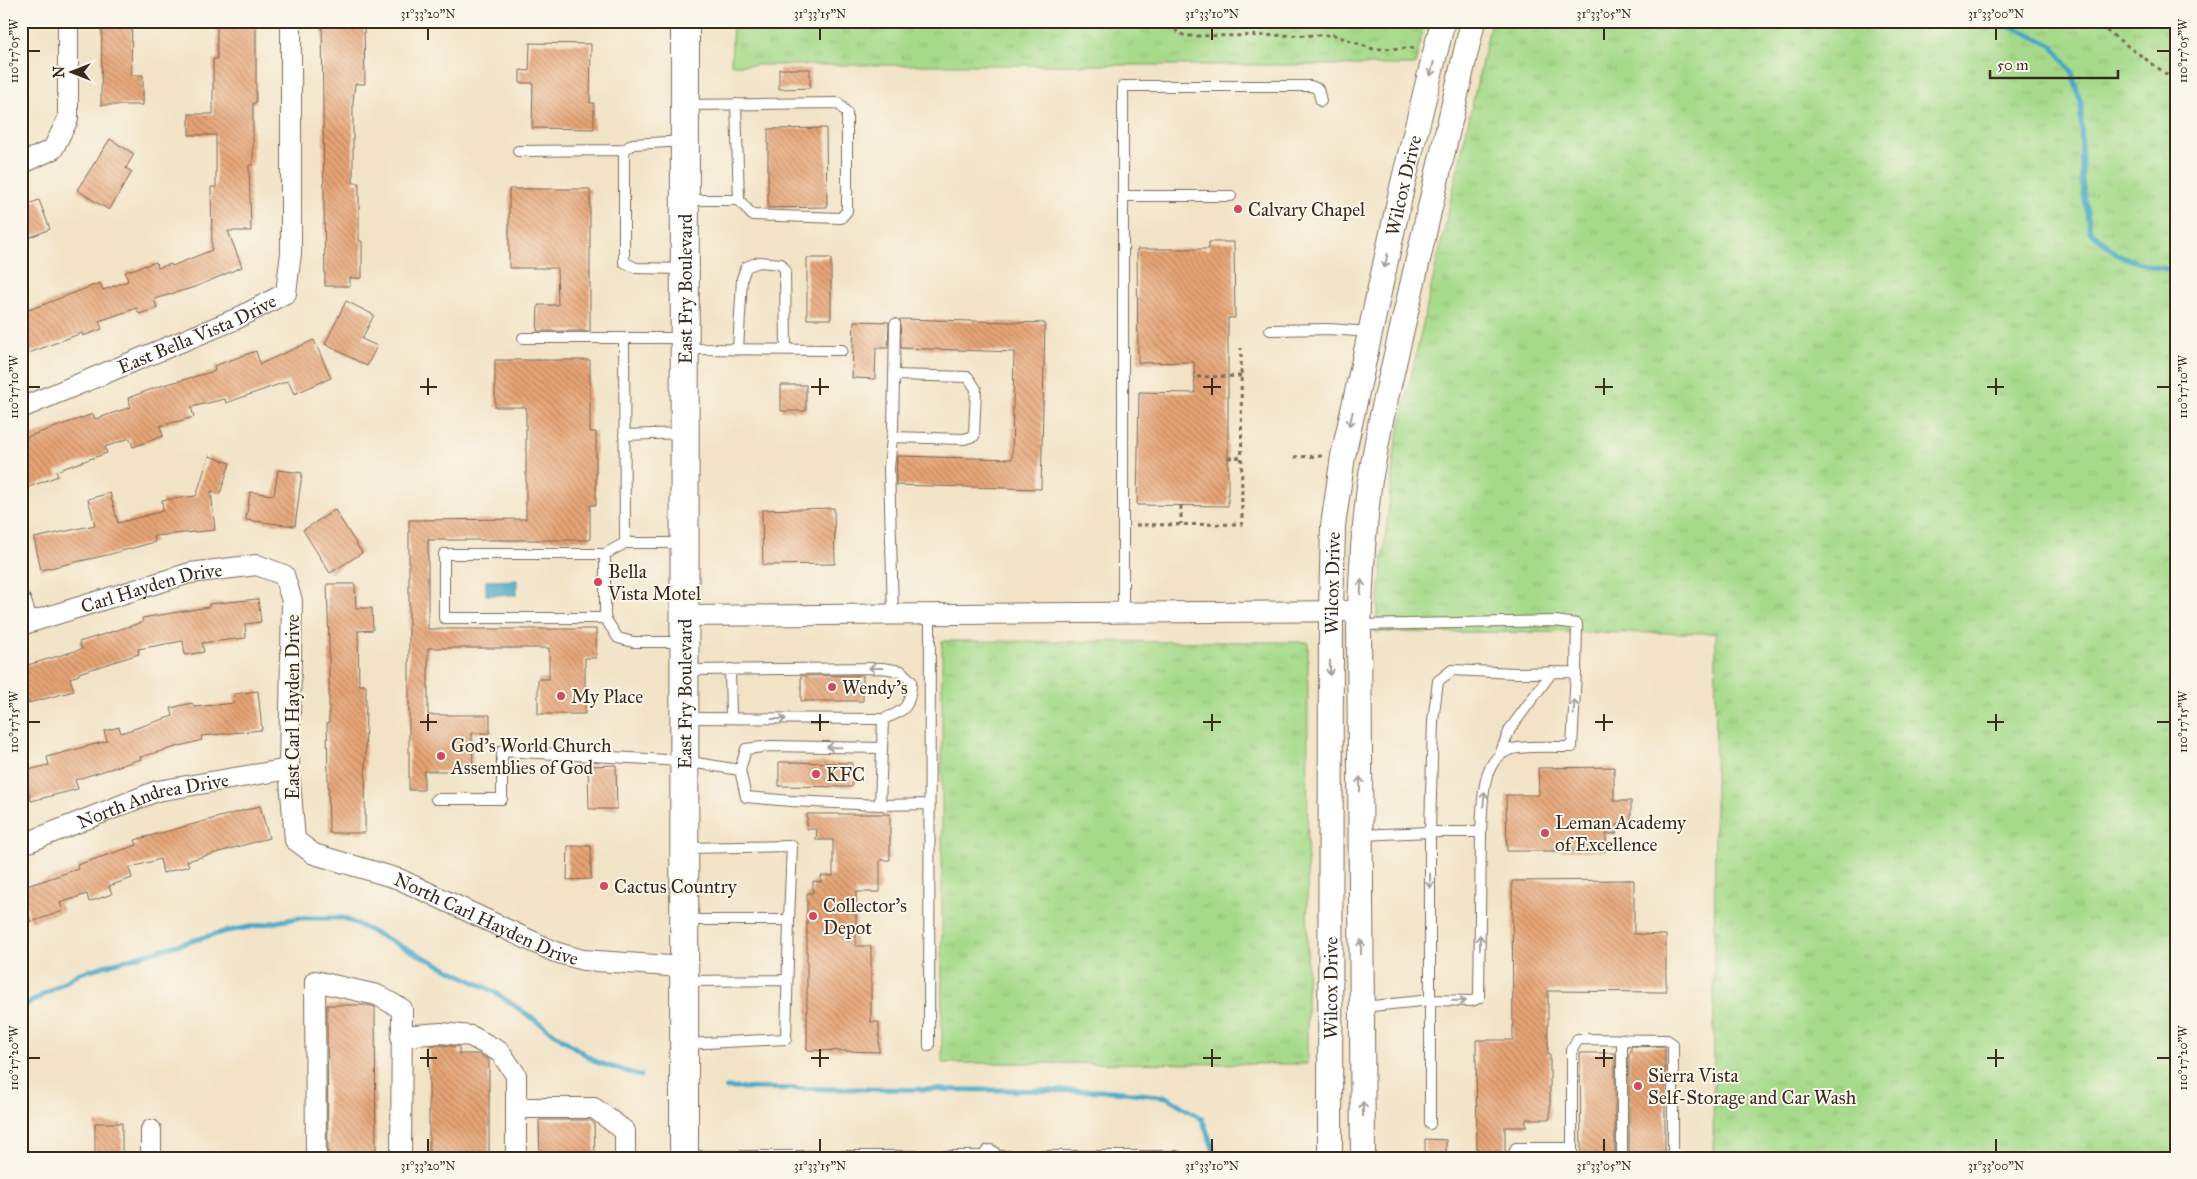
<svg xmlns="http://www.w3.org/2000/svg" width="2197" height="1179" viewBox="0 0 2197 1179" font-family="'IM FELL Great Primer',serif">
  <defs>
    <pattern id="grass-tufts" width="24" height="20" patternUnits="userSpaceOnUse" patternTransform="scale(1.25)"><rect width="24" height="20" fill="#a6da8a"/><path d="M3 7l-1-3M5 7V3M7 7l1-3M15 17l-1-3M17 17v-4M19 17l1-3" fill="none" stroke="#90bb77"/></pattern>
    <pattern id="building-back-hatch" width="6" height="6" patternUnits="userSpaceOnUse" patternTransform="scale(1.25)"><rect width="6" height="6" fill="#e6a476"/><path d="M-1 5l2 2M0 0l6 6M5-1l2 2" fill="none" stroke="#bc8660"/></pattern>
  </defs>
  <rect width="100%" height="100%" fill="#fbf7ec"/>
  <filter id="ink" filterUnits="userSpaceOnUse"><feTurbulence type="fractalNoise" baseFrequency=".02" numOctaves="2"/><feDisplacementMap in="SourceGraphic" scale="10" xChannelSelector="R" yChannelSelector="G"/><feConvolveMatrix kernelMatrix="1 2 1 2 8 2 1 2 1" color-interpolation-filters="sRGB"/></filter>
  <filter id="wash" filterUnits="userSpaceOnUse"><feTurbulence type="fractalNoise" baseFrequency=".0096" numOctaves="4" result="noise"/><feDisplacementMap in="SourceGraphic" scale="20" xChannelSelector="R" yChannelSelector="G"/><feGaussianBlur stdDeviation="1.12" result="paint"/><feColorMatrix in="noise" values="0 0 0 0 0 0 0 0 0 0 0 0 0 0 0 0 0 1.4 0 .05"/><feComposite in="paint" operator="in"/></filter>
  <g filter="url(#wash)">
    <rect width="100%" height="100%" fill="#f2e3c6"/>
    <path fill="url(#grass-tufts)" stroke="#708254" d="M733,21H1425L1415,65H731Z
      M1491,21H2176V1158H1713L1716,633L1375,632L1395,448Z
      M942,641L1308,642L1307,1064L942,1063Z"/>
    <path fill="#47a7c6" stroke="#416872" d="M517,580V595H486V581Z"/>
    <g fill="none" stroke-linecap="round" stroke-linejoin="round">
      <path stroke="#47a7c6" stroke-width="5" d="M1985,21L2018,29L2053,46L2072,72L2081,104L2082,181L2090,231L2121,257L2154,267L2176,270
        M21,1008L80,973L223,932L298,918H344L493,991L596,1062L641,1076
        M726,1088L1114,1091L1167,1097L1202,1119L1217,1158"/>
    </g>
    <g id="blocks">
      <path fill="url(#building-back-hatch)" d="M102,21H132L131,75H143V105H101Z
        M217,21H256V103H253V165H249L251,231H228L242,267L195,287L154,299L157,308L139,314L137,308L99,321L102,329L83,336L82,333L21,356V313L100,283L103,290L128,281L125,272L156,262L158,268L171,264L172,266L212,250L211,187H216V135H189V114H213V59H217Z
        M322,21H364L365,84H355L353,102V183H359V241H362V278H350V286H325Z
        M530,43L591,44L590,103H594V129L532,128L533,83H520V70L529,71Z
        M779,69H810V88L779,89Z
        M826,128L827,207L768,208V129Z
        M110,139L134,154L126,168L132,172L109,210L77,190Z
        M509,189H590V331H537L538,305H558L557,268H509Z
        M39,200L50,229L21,241V207Z
        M1209,242H1234L1235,318H1228V506L1137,505L1139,392L1195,393L1194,362L1138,363L1137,249H1209Z
        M807,258H831V319H807Z
        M346,301L374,315L362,339L377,346L367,366L325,344Z
        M900,319L1045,323L1041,489L896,485L897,456L1012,459L1014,352L901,348Z
        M854,321L889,322L888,348H876L875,379L852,378Z
        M314,340L331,378L294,394L288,381L226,403L225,399L191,407L194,417L160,426L163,436L133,447L130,438L105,447L107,453L56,471L58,476L21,490V439L93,414L95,419L131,407L128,398L160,386L215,371L214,366L256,351L260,364Z
        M495,360H590V432H596V505H590V540H428V629H596V658H585V714H538V679H549V648H428V715H490V733H472L473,771H424V790H409V520L526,519V407H495Z
        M781,385H806V411H781Z
        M209,456L230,463L220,494L211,491L215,530L154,536L155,542L107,555L41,570L34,538L95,525L88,499L110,493L118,523L163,511L162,500L196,496Z
        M278,470L302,473L295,526L246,520L250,492L274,495Z
        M834,508L835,564L763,565L762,510Z
        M335,510L362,553L330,573L303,530Z
        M327,584H355L356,608H372L373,630L358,631L359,685H366L365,833H329L327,723H329V643Z
        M258,599L261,622L245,624L246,638L202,643L204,652L185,655L183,641L138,649L139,654L79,673V675L70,678L74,691L21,705V667L82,649L79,642L143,622L142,618L209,607V604Z
        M863,675V701H801V676Z
        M258,691L262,730L201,736L202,740L140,757L141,759L75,780L78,789L31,801L24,771L49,765L47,757L107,741L104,731L119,727L121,733L173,716L171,708L192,703L194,707L235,703L234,694Z
        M779,762L852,763V787L779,786Z
        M616,765L617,809H589L588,766Z
        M1614,767V801H1631V824L1616,825V834H1606V851H1507L1506,795H1539L1538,768Z
        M260,806L269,838L187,861L189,866L163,873L160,859L129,868L132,878L109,886L112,894L89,902L87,894L60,903L63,911L31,922L21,888L78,869L77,865L137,845L135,840Z
        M807,814H890V860H880V892H856V946H871V1022H879V1052L807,1050V893H813V881L821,882V876H833V840H816L817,829H807Z
        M568,846H591V879L567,880Z
        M1634,880V934L1666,935V992L1548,991V1055H1550V1119H1526V1127H1505V1158H1477L1476,1040H1513L1512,881Z
        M327,1005H367L375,1007L376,1158H328Z
        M441,1045L459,1047V1054H478L489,1060V1158H429V1046Z
        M1631,1046L1665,1047V1158H1629V1053H1631Z
        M1580,1053H1615V1158H1581Z
        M539,1120H590L594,1123L595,1158H540Z
        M95,1123H122V1158H95Z
        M1425,1139L1446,1140V1158H1425Z"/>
    </g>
  </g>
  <g filter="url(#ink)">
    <use href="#blocks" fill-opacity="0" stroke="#7b6b59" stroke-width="1"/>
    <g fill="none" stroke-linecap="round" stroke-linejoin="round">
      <g stroke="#7b6b59" stroke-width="12">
        <path id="service" d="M736,104L739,200
          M518,151L624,150
          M1123,196H1231
          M686,200H739L752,215L841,218L847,211V113L838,103L687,105
          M684,269L636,268L624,262V150L633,144L685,141
          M1270,330L1328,329L1371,332
          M523,338H684
          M624,338L625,543
          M686,349L842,350
          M738,350L742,279L746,267L759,262L781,264L785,270L786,350
          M624,435L683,433
          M892,437L964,439L974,436L976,389L968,377L894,375
          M605,554V618L618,638L633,642H683
          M1123,612V86H1311L1318,89L1321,101
          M893,614L889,468L893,429L895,324
          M605,618H444V554H605L625,543H684
          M1359,625L1555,621L1577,624L1576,672L1515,673L1452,670L1438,681L1433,721L1430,832L1361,835
          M730,669L731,718
          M685,718L883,719C906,711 911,706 911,681L901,671L882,668L687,670
          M882,748L771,746L746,749L740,770L746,797L791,801L880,805L883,719
          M1500,754L1510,729L1552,672
          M436,799H502V751L684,761L740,770
          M880,805L929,804
          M685,848L792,846L789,920
          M685,981L787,980
          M1362,1007L1431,1000L1472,1001L1479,998L1481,832
          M1622,1039V1158
          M685,1044L786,1039L789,920H686
          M929,1046L930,614
          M1430,1124V832H1481C1483,804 1479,752 1518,748C1535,746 1554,747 1572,747L1576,672
          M684,1156H1177V1158
          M1512,1158L1516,1148H1572
          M1572,1158V1050L1578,1039L1667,1040L1673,1044V1158"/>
      </g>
      <g stroke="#7b6b59" stroke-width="22">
        <g id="minor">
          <path d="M21,164L53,149L68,119V21"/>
          <path id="s1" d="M21,408L236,319L286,293L291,253V21"/>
          <path d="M21,602L28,622"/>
          <path d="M685,616L1360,611"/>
          <path id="s2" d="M21,625L190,573L257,565L284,575L292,601L289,769L295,840L314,854L399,879L555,952L583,960L684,967"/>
          <path id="s3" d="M21,845L157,791L289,769"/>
          <path d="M401,1036L441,1033L471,1036L500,1052L516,1075V1158"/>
          <path d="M516,1108H594L625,1131V1158"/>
          <path d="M151,1130V1158"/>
          <path d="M990,1155V1158"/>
          <path d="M316,1158L315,981L377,995L402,1009L401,1158"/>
        </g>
      </g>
      <g stroke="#7b6b59" stroke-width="26">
        <g id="tertiary">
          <path id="s4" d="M1330,1158L1331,611L1333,526L1343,456L1403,183L1443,21"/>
          <path d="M1363,1158L1359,625L1363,547L1369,486L1381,420L1473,21"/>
        </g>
      </g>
      <g stroke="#7b6b59" stroke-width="30">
        <g id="secondary">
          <path id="s5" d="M684,1158L685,21"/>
        </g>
      </g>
      <path stroke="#7b6b59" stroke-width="3" stroke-dasharray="4 4" stroke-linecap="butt" d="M1173,21L1177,32L1185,36L1334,35L1373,49L1416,48
        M2093,21L2176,81
        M1197,377L1241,376
        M1294,457L1325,456
        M1228,458L1242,457
        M1181,506V524
        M1136,525L1242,524L1241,348"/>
      <use href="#service" stroke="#fff" stroke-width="10"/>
      <use href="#minor" stroke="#fff" stroke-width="20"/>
      <use href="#tertiary" stroke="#fff" stroke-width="24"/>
      <use href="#secondary" stroke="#fff" stroke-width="28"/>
    </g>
    <defs><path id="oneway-shaft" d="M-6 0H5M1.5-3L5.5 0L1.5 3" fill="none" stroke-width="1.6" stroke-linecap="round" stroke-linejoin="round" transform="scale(1.25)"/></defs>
    <g stroke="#a79f9a">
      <use href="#oneway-shaft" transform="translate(1432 69) rotate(104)"/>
      <use href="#oneway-shaft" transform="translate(1386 261) rotate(102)"/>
      <use href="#oneway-shaft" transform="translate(1351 419) rotate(103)"/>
      <use href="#oneway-shaft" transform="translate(1361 587) rotate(-87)"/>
      <use href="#oneway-shaft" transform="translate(876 668) rotate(-180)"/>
      <use href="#oneway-shaft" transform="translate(1330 668) rotate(90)"/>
      <use href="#oneway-shaft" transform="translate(1574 707) rotate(-87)"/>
      <use href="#oneway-shaft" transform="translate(779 719)"/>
      <use href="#oneway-shaft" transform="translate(834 747) rotate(-179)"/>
      <use href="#oneway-shaft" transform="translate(1360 784) rotate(-90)"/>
      <use href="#oneway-shaft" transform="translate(1484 799) rotate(-85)"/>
      <use href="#oneway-shaft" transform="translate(1430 881) rotate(90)"/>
      <use href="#oneway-shaft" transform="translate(1480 942) rotate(-90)"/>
      <use href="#oneway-shaft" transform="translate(1361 947) rotate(-90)"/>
      <use href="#oneway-shaft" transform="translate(1459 1001) rotate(1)"/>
      <use href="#oneway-shaft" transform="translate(1363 1109) rotate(-90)"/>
    </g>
  </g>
  <path fill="none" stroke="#3b2a1e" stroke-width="2" d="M428,28V40M820,28V40M1212,28V40M1604,28V40M1996,28V40M28,51H40M2157,51H2170M428,378V395M820,378V395M1212,378V395M1604,378V395M1996,378V395M28,387H40M420,387H437M811,387H829M1203,387H1221M1595,387H1613M1987,387H2004M2157,387H2170M428,714V731M820,714V731M1212,714V731M1604,714V731M1996,714V731M28,722H40M420,722H437M811,722H829M1203,722H1221M1595,722H1613M1987,722H2004M2157,722H2170M428,1049V1067M820,1049V1067M1212,1049V1067M1604,1049V1067M1996,1049V1067M28,1058H40M420,1058H437M811,1058H829M1203,1058H1221M1595,1058H1613M1987,1058H2004M2157,1058H2170M428,1139V1152M820,1139V1152M1212,1139V1152M1604,1139V1152M1996,1139V1152"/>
  <g fill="#d1495b" stroke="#fbf7ec" stroke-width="2">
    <circle cx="1238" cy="209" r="5"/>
    <circle cx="598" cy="582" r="5"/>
    <circle cx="832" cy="687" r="5"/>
    <circle cx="561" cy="696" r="5"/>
    <circle cx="441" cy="756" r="5"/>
    <circle cx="816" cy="774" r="5"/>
    <circle cx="1545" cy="833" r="5"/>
    <circle cx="604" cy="886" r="5"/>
    <circle cx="813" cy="916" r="5"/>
    <circle cx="1638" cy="1086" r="5"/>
  </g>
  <g text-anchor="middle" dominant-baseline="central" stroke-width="4" stroke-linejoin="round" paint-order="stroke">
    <g font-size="19" fill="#3b2a1e" stroke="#fbf7ec">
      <text stroke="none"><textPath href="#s4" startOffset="980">Wilcox Drive</textPath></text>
      <text stroke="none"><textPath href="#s5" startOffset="869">East Fry Boulevard</textPath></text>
      <text stroke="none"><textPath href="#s1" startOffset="191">East Bella Vista Drive</textPath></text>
      <text stroke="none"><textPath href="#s4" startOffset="575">Wilcox Drive</textPath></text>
      <text stroke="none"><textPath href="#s2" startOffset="136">Carl Hayden Drive</textPath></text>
      <text stroke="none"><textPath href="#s5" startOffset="464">East Fry Boulevard</textPath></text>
      <text transform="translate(292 707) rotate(-90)">East Carl Hayden Drive</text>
      <text stroke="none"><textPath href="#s3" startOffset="140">North Andrea Drive</textPath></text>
      <text stroke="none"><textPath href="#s2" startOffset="748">North Carl Hayden Drive</textPath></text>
      <text stroke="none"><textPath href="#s4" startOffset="170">Wilcox Drive</textPath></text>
    </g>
    <g font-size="19" fill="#3b2a1e" stroke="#fbf7ec" text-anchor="start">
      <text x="1248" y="209">Calvary Chapel</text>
      <text x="608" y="571">Bella<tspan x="608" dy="22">Vista Motel</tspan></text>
      <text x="842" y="687">Wendy's</text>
      <text x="571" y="696">My Place</text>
      <text x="451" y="745">God's World Church<tspan x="451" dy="22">Assemblies of God</tspan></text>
      <text x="826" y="774">KFC</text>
      <text x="1555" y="822">Leman Academy<tspan x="1555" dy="22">of Excellence</tspan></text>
      <text x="614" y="886">Cactus Country</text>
      <text x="823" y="905">Collector's<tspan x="823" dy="22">Depot</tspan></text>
      <text x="1648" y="1075">Sierra Vista<tspan x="1648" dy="22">Self-Storage and Car Wash</tspan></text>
    </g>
  </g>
  <rect width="2197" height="1179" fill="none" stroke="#fbf7ec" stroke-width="55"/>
  <g transform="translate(72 72) rotate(270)" stroke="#fbf7ec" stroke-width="4" paint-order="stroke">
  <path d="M0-4L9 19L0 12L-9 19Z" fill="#3b2a1e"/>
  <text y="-8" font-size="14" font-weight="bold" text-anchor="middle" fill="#3b2a1e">N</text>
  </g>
  <path d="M1990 70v8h128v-8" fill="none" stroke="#3b2a1e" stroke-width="2.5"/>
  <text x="1997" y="70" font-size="15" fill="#3b2a1e" stroke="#fbf7ec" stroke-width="4" paint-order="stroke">50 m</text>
  <rect x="28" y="28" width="2142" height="1124" fill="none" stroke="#3b2a1e" stroke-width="2"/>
  <g font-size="12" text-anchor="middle" fill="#3b2a1e">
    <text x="428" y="18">31°33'20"N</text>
    <text x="820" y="18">31°33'15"N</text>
    <text x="1212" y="18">31°33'10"N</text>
    <text x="1604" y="18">31°33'05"N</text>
    <text x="1996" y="18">31°33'00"N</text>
    <text transform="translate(2183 51) rotate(-90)" y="4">110°17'05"W</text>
    <text transform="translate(14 51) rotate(-90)" y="4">110°17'05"W</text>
    <text transform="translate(2183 387) rotate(-90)" y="4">110°17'10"W</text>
    <text transform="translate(14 387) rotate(-90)" y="4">110°17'10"W</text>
    <text transform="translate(2183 722) rotate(-90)" y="4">110°17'15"W</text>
    <text transform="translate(14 722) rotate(-90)" y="4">110°17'15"W</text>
    <text transform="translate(2183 1058) rotate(-90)" y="4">110°17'20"W</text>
    <text transform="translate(14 1058) rotate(-90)" y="4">110°17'20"W</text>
    <text x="428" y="1170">31°33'20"N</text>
    <text x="820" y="1170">31°33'15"N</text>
    <text x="1212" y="1170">31°33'10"N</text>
    <text x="1604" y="1170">31°33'05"N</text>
    <text x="1996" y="1170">31°33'00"N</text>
  </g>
</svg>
